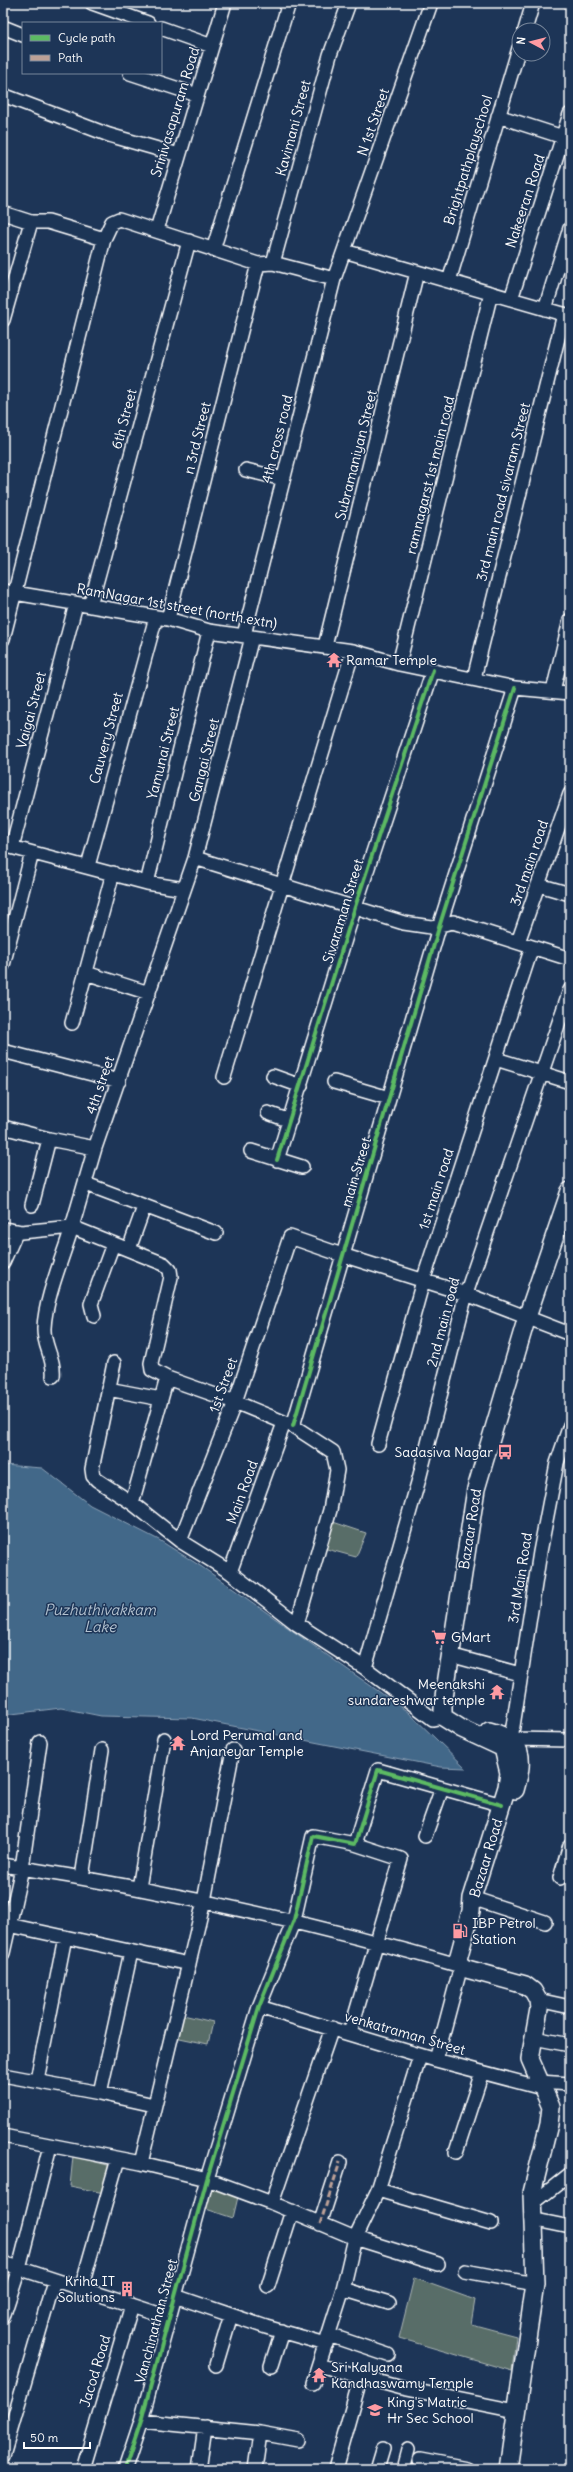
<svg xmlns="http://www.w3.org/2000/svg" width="573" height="2472" viewBox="0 0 573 2472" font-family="Delius,sans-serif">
  <rect width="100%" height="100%" fill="#1d3557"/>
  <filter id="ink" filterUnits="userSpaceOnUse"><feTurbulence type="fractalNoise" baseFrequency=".025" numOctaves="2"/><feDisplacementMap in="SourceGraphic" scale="8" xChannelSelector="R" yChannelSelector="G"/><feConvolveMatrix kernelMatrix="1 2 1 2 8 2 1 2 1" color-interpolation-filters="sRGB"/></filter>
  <g filter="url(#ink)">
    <path fill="#596d68" stroke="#acb6b4" d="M333,1522L366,1533L356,1557L323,1548Z
      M183,2015L213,2022L208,2044L175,2037Z
      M73,2156L111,2166L104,2193L70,2186Z
      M213,2186L238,2197L233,2218L206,2209Z
      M414,2278L475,2300L471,2324L516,2336L512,2371L399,2338Z"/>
    <path fill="#426789" stroke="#8ea4b8" d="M3,1465L42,1468L90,1505L159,1540L202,1567L408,1712L466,1768L441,1767L192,1718L101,1716L61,1708L3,1715Z"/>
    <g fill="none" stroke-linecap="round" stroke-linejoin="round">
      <g stroke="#fff" stroke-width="16">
        <path id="minor" d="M92,3L148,23
          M3,27L23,35
          M161,28L212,46
          M525,30L533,3
          M130,73L197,95
          M3,95L109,135L179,155
          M498,116L563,137
          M3,213L31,222H48L104,239
          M157,230L225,3
          M213,250L289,3
          M344,251L570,316
          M273,263L330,55L349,3
          M449,281L519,48
          M511,299L570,114
          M545,309L570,228
          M3,320L31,222
          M246,470L283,479
          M3,591L168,619L209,631L353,651L399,664L515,688L570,693
          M90,606L189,241
          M168,619L258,264
          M244,635L334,279L431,3
          M3,639L104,239L112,222L119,219L258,264L273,263L334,279
          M325,646L417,272
          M399,664L491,293
          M474,678L564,314
          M553,691L570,620
          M3,845L147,883L184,889
          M12,847L76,604
          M195,858L404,923L431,927L453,922L570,959
          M88,866L156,617
          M147,883L209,631
          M539,885L570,894
          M518,942L570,794
          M3,965L32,853
          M86,973L149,993
          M72,1023L113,873
          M3,1051L119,1081
          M496,1059L570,1082
          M273,1076L301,1086
          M224,1077L353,651
          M334,1082L389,1098
          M268,1113L290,1121
          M3,1127L49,1139L95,1148
          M251,1151L302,1167
          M277,1160L355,907L433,670
          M86,1184L216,1233
          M32,1205L49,1139
          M3,1229L21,1232L72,1227L95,1148L195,858L252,637
          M129,1249L144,1207
          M3,1262L17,1231
          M94,1316L91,1304L113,1244
          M114,1363L92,1469L93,1476L97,1480L132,1503L180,1541L230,1572L297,1624L365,1668L433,1719L443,1717
          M53,1376C55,1359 43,1345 44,1328C45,1299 63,1257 72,1227L164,1264L170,1270L171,1277L151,1363L152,1370L167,1378L235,1402L293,1426L333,1452L337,1470L330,1510L297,1624
          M108,1389L161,1399
          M570,1425L557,1463L540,1552L511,1739L570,1740
          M293,1426L440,924L515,688
          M378,1444L423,1281L532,947
          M132,1503L167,1378
          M180,1541L235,1402L290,1237L342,1255L466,1294L570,1334
          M230,1572L284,1423
          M450,1655L520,1674
          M365,1668L419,1479L466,1294L570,990
          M425,1836L442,1788
          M3,1865C158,1889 310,1922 461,1966L436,2060
          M82,1877L102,1750
          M560,1878L570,1845
          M139,1888L164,1739
          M478,1900L545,1922
          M9,1925L189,1964
          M3,1953L22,1868L40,1742
          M538,2000L570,2007
          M259,2007L436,2060L542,2088
          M350,2033L401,1859L355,1844
          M534,2038L570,2045
          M3,2075L100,2093L131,1952
          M37,2080L65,1937
          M539,2082L570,2084
          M100,2093L154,2105
          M3,2136L141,2163L207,2179L272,2203L355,2238L438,2264
          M456,2152L482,2072
          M141,2163L204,1901L233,1750
          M378,2190L491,2223
          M272,2203L332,2028
          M531,2205L570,2174
          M531,2219L570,2227
          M320,2224L340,2162
          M3,2263L168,2317
          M465,2271L535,2284
          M268,2286L292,2211
          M81,2289L118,2159
          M343,2289L389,2303
          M175,2296L266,2327L326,2344
          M3,2317L19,2268L50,2146
          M329,2335L388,2355
          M216,2365L231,2315
          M319,2365L402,2388L516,2411
          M271,2366L282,2331
          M313,2383L343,2289L355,2238L378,2190L420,2056
          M141,2421L260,2433L255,2469
          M260,2433L298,2440
          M3,2456L54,2281
          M420,2460L467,2469
          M83,2469L132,2305
          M125,2469L141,2421L207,2179L259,2007L294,1920L313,1836L355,1844L378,1770L502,1805
          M199,2469L205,2427
          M335,2469L361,2376
          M377,2469L383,2449
          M403,2469L408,2450"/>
      </g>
      <g stroke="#fff" stroke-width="20">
        <path id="major" d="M489,1731C524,1740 525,1758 515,1790
          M508,2469L535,2284L532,2193L549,2124L551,2107L530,2059L539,2009L538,2000L533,1991L525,1985L467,1969L461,1966L458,1959L471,1911L472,1898L507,1787L509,1773L503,1748L462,1729L443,1717V1704L476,1489L527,1317L570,1191"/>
      </g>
      <use href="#minor" stroke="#1d3557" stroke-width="13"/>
      <use href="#major" stroke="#1d3557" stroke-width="17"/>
      <path stroke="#bda197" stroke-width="3" stroke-dasharray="6 3" stroke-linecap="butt" d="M320,2224L340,2162"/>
      <g stroke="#1d3557" stroke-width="6">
        <path id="cycleway" d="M277,1160L355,907L433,670
          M293,1426L440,924L515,688
          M125,2469L141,2421L207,2179L259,2007L294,1920L313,1836L355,1844L378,1770L502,1805"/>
      </g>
      <use href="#cycleway" stroke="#5cba63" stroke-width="4"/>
    </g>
  </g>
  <defs>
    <g id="temple-bare" transform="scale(1.2)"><path d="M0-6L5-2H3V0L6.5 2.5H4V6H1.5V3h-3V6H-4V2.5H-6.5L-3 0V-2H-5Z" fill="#ff9aa2" stroke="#1d3557" stroke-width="2.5" paint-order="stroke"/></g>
    <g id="bus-bare" transform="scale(1.2)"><path d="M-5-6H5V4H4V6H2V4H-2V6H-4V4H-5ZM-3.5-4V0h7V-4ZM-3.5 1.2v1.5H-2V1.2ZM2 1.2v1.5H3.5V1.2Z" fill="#ff9aa2" stroke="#1d3557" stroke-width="2.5" paint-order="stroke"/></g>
    <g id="supermarket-bare" transform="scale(1.2)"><path d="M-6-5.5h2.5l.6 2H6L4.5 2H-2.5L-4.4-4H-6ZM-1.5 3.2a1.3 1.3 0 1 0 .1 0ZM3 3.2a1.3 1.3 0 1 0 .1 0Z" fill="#ff9aa2" stroke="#1d3557" stroke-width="2.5" paint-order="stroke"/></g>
    <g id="fuel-bare" transform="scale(1.2)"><path d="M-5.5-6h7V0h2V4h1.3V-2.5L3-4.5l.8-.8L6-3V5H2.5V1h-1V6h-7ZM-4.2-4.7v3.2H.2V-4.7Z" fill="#ff9aa2" stroke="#1d3557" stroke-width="2.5" paint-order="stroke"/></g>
    <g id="building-bare" transform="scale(1.2)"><path d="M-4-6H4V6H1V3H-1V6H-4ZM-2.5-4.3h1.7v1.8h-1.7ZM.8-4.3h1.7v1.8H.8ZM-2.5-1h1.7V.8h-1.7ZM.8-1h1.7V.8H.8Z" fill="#ff9aa2" stroke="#1d3557" stroke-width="2.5" paint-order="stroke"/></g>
    <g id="school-bare" transform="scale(1.2)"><path d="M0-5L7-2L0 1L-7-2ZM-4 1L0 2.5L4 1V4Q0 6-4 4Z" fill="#ff9aa2" stroke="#1d3557" stroke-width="2.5" paint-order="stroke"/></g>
  </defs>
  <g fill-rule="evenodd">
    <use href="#temple-bare" x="334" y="660"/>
    <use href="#bus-bare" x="505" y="1452"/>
    <use href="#supermarket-bare" x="439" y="1637"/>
    <use href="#temple-bare" x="497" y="1692"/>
    <use href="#temple-bare" x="178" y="1743"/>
    <use href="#fuel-bare" x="460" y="1931"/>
    <use href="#building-bare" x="127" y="2289"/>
    <use href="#temple-bare" x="319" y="2375"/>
    <use href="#school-bare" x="375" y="2410"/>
  </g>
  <g text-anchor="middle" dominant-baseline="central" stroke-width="3" stroke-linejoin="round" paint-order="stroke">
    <g font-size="14" fill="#fff" stroke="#1d3557">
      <text transform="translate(175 112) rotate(-73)">Srinivasapuram Road</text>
      <text transform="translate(373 122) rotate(-71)">N 1st Street</text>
      <text transform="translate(293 128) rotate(-75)">Kavimani Street</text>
      <text transform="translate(468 160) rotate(-73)">Brightpathplayschool</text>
      <text transform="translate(525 201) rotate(-72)">Nakeeran Road</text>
      <text transform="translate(124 419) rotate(-75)">6th Street</text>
      <text transform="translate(197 438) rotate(-76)">n 3rd Street</text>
      <text transform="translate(277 439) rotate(-76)">4th cross road</text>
      <text transform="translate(356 455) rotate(-76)">Subramaniyan Street</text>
      <text transform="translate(430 475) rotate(-76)">ramnagarst 1st main road</text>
      <text transform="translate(503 492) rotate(-76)">3rd main road sivaram Street</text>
      <text transform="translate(177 606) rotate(10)">RamNagar 1st street (north.extn)</text>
      <text transform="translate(31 710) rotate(-75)">Vaigai Street</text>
      <text transform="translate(106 738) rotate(-75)">Cauvery Street</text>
      <text transform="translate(163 753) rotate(-76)">Yamunai Street</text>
      <text transform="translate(204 760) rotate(-76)">Gangai Street</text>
      <text transform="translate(529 863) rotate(-71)">3rd main road</text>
      <text transform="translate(343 911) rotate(-73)">Sivaraman Street</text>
      <text transform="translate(100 1085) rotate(-71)">4th street</text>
      <text transform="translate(356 1172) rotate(-73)">main Street</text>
      <text transform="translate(436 1189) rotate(-72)">1st main road</text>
      <text transform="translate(443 1322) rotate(-75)">2nd main road</text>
      <text transform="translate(223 1385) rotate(-70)">1st Street</text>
      <text transform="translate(242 1492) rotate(-70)">Main Road</text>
      <text transform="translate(470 1529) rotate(-81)">Bazaar Road</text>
      <text transform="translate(520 1578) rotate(-81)">3rd Main Road</text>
      <text transform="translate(486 1858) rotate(-73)">Bazaar Road</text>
      <text transform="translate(405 2033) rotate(16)">venkatraman Street</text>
      <text transform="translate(156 2321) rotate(-75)">Vanchinathan Street</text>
      <text transform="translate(95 2371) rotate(-73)">Jacod Road</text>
    </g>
    <g font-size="14" fill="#fff" stroke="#1d3557" text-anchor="start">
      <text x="346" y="660">Ramar Temple</text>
      <text x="493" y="1452" text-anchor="end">Sadasiva Nagar</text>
      <text x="451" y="1637">GMart</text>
      <text x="485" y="1684" text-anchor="end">Meenakshi<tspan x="485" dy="16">sundareshwar temple</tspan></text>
      <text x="190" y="1735">Lord Perumal and<tspan x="190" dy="16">Anjaneyar Temple</tspan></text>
      <text x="472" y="1923">IBP Petrol<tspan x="472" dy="16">Station</tspan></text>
      <text x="115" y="2281" text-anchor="end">Kriha IT<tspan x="115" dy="16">Solutions</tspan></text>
      <text x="331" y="2367">Sri Kalyana<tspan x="331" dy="16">Kandhaswamy Temple</tspan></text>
      <text x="387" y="2402">King's Matric<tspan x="387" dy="16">Hr Sec School</tspan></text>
    </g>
    <g font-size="15" font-style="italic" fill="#b3c2d0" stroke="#1d3557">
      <text x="100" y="1609">Puzhuthivakkam<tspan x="100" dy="17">Lake</tspan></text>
    </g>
  </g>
  <rect width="573" height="2472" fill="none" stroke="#1d3557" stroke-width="16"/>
  <rect x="8" y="8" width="557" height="2456" fill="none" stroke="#fff" stroke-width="1.5" filter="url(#ink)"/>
  <rect x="22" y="22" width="140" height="52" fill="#1d3557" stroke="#77869a"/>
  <rect x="30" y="35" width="20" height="6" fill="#5cba63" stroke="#77869a"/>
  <text x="58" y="42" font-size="12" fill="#ffffff">Cycle path</text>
  <rect x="30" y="55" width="20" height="6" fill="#bda197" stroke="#77869a"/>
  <text x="58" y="62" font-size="12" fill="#ffffff">Path</text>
  <g transform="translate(531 42) rotate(277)"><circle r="19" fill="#1d3557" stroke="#77869a"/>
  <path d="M0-3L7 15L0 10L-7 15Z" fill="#ff9aa2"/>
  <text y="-6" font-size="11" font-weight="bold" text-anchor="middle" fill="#ffffff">N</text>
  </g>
  <path d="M24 2442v6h66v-6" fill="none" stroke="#ffffff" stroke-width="2"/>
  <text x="30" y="2442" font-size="12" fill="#ffffff" stroke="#1d3557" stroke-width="3" paint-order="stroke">50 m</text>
</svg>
